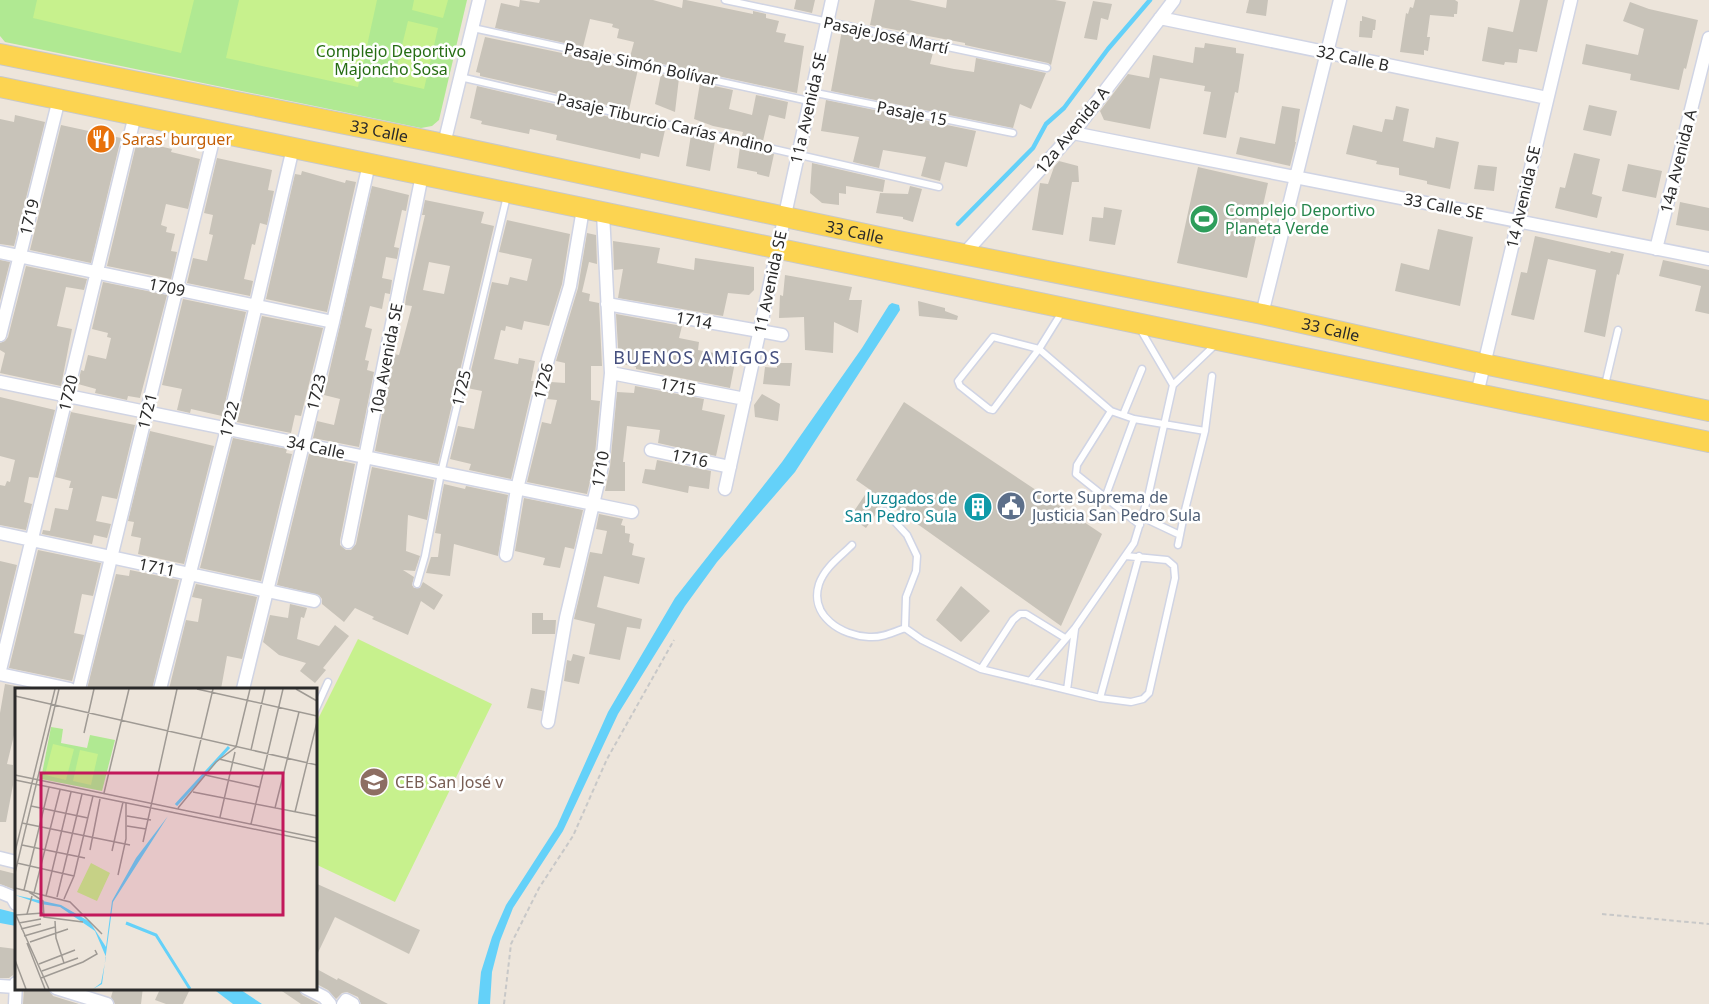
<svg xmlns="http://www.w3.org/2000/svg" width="1709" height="1004" viewBox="0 0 1709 1004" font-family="'Noto Sans',sans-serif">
  <rect width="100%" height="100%" fill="#ede5db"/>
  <path fill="#b0e992" d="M0,0H467L439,120L432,126L421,128L5,42L0,36Z"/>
  <path fill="#c7f18d" d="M37,0H194L181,53L33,18Z
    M239,0H377L358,87L226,58Z
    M414,0H448L443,18L412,10Z
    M408,21L438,28L424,89L393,82Z
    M358,639L492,704L395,902L315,864V725Z"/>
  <path fill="#64d1f9" d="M892,303L899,305L900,310L795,472L717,562L685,606L618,714L563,831L513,908L500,941L492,972L490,1004H478L481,972L492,937L506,905L557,826L608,712L675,598L782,462L862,348L889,305Z
    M0,909L16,913V926L0,923Z
    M212,988H238L262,1004H233Z"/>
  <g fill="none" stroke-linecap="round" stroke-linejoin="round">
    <path stroke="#64d1f9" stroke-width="4.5" d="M958,224L1033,148L1046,124L1064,108L1108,49L1150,0"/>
  </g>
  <path fill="#c8c3b9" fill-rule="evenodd" d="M520,0L539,3L540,0H653L682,8L683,0H686L753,14V11L766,14V18L779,21L776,32L786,34L784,42L804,46L797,93L630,57L634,42L617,38L619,29L612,27L613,24L590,19L583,47L495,28L501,3L519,7Z
    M796,0H815L812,13L794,9Z
    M875,0H909L946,8L947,0H1055L1066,2L1051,65L1048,63L965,45V43L870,25Z
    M1249,0H1268L1266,16L1246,13Z
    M1415,0H1455L1458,2L1457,14H1454V17L1430,15L1427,37H1430L1428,51L1424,50V55L1400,52L1406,13L1408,14L1410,7L1413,8Z
    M1520,0H1548L1537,52L1519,49L1517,63L1505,62L1504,65L1482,61L1488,27L1513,32Z
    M1093,1L1112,4L1108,20L1101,18L1097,40L1084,38Z
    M1630,2L1649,9L1698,20L1686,69L1684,68L1679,90L1630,80L1631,74L1582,64L1586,44L1638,55L1644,29L1623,21Z
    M1362,16L1376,20L1375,30H1373L1372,38L1359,37L1360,21H1362Z
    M842,30L934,49L930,64L954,69L974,72L976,58L1046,73L1031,109L1020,104L1013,128L831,91Z
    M485,37L581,57L580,58L627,69V67L638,69L629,110L480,76V73L476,72Z
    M1205,43L1236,48V53L1244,54L1238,93L1235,92L1226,138L1203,134L1211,92L1204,91L1205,86L1160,78L1150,129L1104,120L1100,111L1128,74L1149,78L1153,55L1193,63L1195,47L1204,48Z
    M661,74L679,78L675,112L655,104Z
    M700,83L733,90L729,109L752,115L756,95L788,102L785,119L769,115L763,141L742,136L743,132L713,126L694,119Z
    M477,86L665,130L659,157L641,153L640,159L556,140L557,135L530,129L529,134L481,124L482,121L470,118Z
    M826,100L976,131L967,167L945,162L940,181L921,176L926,157L883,150L879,168L853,162L859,137L821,131Z
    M1589,105L1617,111L1611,136L1583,130Z
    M1282,106L1300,109L1295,142H1296L1290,166L1236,154L1240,137L1275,144Z
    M1396,106L1409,109L1403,141L1434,148L1436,137L1459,142L1450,189L1427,184V181L1399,175V168L1376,164L1377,161L1346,154L1353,125L1382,132L1385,119L1393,120Z
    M15,115L45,122L14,246L0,244V119L14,122Z
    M61,125L121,138L91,263L30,250Z
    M691,135L715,141L710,171L686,166Z
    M137,141L172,149L171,152L200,159L188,209L166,204L161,225L167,227L166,232L175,234L171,251L177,252L171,279L107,266Z
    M740,147L774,154L769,177L757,174V172L737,168Z
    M1574,153L1600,159L1592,194L1602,197L1597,218L1555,208L1560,187L1565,188Z
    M217,158L272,170L268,190L274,191L267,225L260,223L255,245L252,244L244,279L253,281L250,296L187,283L193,258L207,261L213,235L209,234L213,215L204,213Z
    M1059,161L1078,166L1079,182H1072L1063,235L1032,230L1040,183L1048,184L1054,167Z
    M812,163L885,180L883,192L846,186V194L839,193V205L822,203L810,193Z
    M1628,164L1662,171L1656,198L1622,191Z
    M1478,165L1497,167L1494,191L1474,189Z
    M1198,167L1268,183L1247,278L1177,263Z
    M302,171L345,183L346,180L356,182L327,312L266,299L295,174L301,175Z
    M372,186L409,195L406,211L402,210L394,247L399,248L397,259L386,257L382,278L392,280L390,294L385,293L382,309L370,306L365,327L372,329L365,360L369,361L367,370L374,372L359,447L313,438L317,421L334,425L340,399L324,395Z
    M910,186L922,189L913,222L903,219V217L876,213L880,193L908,194Z
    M425,200L484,212L481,223L494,226L438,464L375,451L394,354L399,355L412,306L405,305L406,297L425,215H422ZM429,262L450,266L444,294L423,290Z
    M1680,202L1709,208V231L1676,225Z
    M1104,207L1122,210L1115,245L1089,241L1092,217L1103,218Z
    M507,220L570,234L562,284L549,326L524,321L522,330L506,326L505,331L501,330L494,359L518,364L519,358L535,361L531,381H534L511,479L469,470L471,464L450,459L458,426L474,429L482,391L467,388L492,282L508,285L510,277L527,281L532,259L499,252Z
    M1438,229L1473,237L1460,306L1395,291L1401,263L1429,270Z
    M587,233L596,235L597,264L589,262L582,292L590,294L589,301L599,303L602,366H591V400L600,401L594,465L587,494L527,482L542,422L551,424L557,400L547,399L551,382L565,383V363L556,361L578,288Z
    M1535,236L1610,253L1611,251L1624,254L1619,275L1617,274L1605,337L1584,332L1596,270L1548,259L1534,320L1511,315L1521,272L1527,273Z
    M613,241L660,248L657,263L694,270L695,258L754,267V290L749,295L728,293L723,316L618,298L623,269L614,270Z
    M0,260L10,262L0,301Z
    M1663,260L1709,270V314L1695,311L1701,286L1659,276Z
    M26,266L87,279L84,290L66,287L57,326L72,329L61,386L0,373L5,353L0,350V343L5,341L8,337Z
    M785,275L852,287L849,300H862L858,333L834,322L833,353L805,350L804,317L779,318L780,295L783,296Z
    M103,282L167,295L140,398L128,396L127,400L95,393L96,389L78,384L81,370L84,371L88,355L106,359L111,338L107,337L108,333L92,329Z
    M183,299L246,312L222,416L191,409L190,413L177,410L182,389L162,385Z
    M918,301L945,308V311L958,316L957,320L919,316Z
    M616,314L682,326L679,338L699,342L698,350L736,357L730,388L636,369V367L619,363Z
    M262,316L323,328L301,416L295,415L291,433L237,422Z
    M777,363H792L790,386L763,384L765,367L777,368Z
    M635,386L704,399L702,410L725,415L716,456L658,443L660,430L627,426L623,462H625V491H605L610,467L617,392L634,393Z
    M762,394L780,404L778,421L755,417L754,405Z
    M0,397L55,410L38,478L29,477L24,502L32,504L26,530L0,525V485L5,486L7,481L10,482L15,460L0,456Z
    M904,402L1102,534L1061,626L885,501L866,528L850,517L869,489L856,480Z
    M71,412L135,425L117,499L102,496L96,521L111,524L107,538L94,535L92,544L42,534L43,530L50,531L55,508L68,510L73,488H69L71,481L55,477Z
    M150,431L214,446L184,564L138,554L141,538L131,536L134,522L128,521Z
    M233,438L287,449L286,453L292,454L261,581L200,568Z
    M309,454L355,464L340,540V545L346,550H351L356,544L372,467L434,480L427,520L408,515L406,551L420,556L415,571L403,570L414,577L412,585L414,588H420L423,582L443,595L434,610L421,601L408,635L372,619L374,617L355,608L344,622L322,604V599L319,595L277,585Z
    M657,460L711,471L709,489L689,486L688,493L642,483L645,469L655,470Z
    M444,484L465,489L466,486L508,495L498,556L454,544L450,576L426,573L431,557H438L441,534L435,533Z
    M524,498L583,510L574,549L565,547L560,568L543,565L545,558L515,551Z
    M599,514L623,519L621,525L625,526V533L630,534L629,542L634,544L632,555L645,558L639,584L604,576L597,607L642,619L640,629L627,627L620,660L589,654L595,624L574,619L590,552L602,554L607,531L596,529Z
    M38,550L101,563L93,596L82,594L74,633L84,635L72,681L9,668Z
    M0,561L17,565L0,635Z
    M130,570L179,580L152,689H87L116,574L129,576Z
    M196,584L257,597L242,659L227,656L221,689H169L186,620L198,622L202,599L192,597Z
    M961,586L990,611L961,642L936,620Z
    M290,604L307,608L304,618L301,617L297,639L319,646L335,625L349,636L323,668L326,670L315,683L300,671L306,663L279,655L263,642L270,615L288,618Z
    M532,613H543V620H556L555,634H532Z
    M573,654L585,657L579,684L564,681L567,660L571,661Z
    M5,684L31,689H16V736L14,735L7,764L13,765V785L6,822H0V713Z
    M531,688L545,691L542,711L527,708Z
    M0,870L16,874V890L0,884Z
    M315,883L420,930L409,954L335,917L315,959Z
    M0,947L16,949L13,975L9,978H0Z
    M315,968L337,980L338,978L388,1004H361L358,997L347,992L342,993L336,999L328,990L315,983Z
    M24,987L48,988L53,996L79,1004H23Z
    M114,987H143L141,1004H115L111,997Z
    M161,987H191L183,1004H166L155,1000Z
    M276,987H298L302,995L319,1004H301Z"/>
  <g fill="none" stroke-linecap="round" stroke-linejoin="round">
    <g stroke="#d0d4e4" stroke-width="9">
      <path id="service" d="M725,0L1047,68
        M473,28L809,101
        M460,77L939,187
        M811,92L1013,133
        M1062,312L1039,349L1111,411L1134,419L1205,431L1212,376
        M1139,327L1173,385L1217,343
        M993,337L1039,349L993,410L989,409L960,386L958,381Z
        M1605,385L1618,330
        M1111,411L1077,465L1076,474L1140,525
        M1123,415L1142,369
        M1105,498L1134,419
        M885,511L907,535L917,556L916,571L906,597L905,628L922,640L981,669L1100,698L1131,702L1143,699L1149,693L1175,578L1174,566L1167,560L1126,556
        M1142,517L1180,535
        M852,545C840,557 825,567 819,584C809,616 842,636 869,637C882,638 894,632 905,628
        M1178,545L1185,510L1205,431
        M417,584L425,556L441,473L507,196
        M981,669L1013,620L1020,614H1026L1065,638
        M1030,681L1075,628L1134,543L1148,497L1173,385
        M1067,690L1075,629
        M1100,698L1139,556
        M315,711L328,682"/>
    </g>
    <g stroke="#d0d4e4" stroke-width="15">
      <path id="minor" d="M1160,18L1547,98
        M1073,133L1709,259
        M444,144L479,0
        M1656,249L1709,38
        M0,252L333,322
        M964,254L1073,133L1174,0
        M607,304L782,335
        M1262,314L1340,0
        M0,335L59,99
        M611,373L745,399
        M0,382L632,512
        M1477,394L1571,0
        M651,450L730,467
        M725,489L832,0
        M0,533L314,601
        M348,542L422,175
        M506,555L517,489L548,359L570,286L583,209
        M0,670L135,115
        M0,674L70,689
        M79,689L215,132
        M160,689L227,429L293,148
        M243,689L333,322L369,164
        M548,722L566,618L602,466L611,373L603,213
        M0,858L16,862
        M0,892L12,897L16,904
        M0,986L15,987
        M56,988L107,1004
        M306,988L324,997L330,1004
        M15,1004L16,983
        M343,1004L346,1000L353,1004"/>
    </g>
    <g stroke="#c8c8c8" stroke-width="22">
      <g id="primary">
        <path id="s1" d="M0,54L444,144L893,240L1262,314L1484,364L1709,411"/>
        <path d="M0,87L1709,442"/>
      </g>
    </g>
    <path stroke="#c8c8c8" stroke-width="2" stroke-dasharray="4.5 3" stroke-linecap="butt" d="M1602,914L1709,924
      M504,1004L511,944L539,888L573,836L607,759L674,640"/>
    <use href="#service" stroke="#fff" stroke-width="6"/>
    <use href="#minor" stroke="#fff" stroke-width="12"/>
    <use href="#primary" stroke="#fcd451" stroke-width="20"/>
  </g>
  <defs>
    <g id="restaurant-disc" transform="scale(1.5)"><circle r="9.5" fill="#e8710a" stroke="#fff"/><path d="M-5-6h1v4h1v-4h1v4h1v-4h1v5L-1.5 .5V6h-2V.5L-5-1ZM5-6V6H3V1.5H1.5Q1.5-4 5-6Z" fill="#fff"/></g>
    <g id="stadium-disc" transform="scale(1.5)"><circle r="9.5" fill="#2e9e5b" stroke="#fff"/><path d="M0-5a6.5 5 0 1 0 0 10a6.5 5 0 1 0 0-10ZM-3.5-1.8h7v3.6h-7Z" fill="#fff"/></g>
    <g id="civic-disc" transform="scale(1.5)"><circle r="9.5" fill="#5c6f8a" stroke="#fff"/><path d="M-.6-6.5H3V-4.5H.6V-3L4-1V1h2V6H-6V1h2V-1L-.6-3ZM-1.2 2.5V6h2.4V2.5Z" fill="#fff"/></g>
    <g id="building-disc" transform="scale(1.5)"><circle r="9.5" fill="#0f9aa8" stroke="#fff"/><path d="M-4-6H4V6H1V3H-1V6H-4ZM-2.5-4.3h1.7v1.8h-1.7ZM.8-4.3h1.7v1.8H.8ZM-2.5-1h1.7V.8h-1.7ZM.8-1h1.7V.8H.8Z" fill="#fff"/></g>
    <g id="school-disc" transform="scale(1.5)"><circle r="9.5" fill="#8d6e63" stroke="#fff"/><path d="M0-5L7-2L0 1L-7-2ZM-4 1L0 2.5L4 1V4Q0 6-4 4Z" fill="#fff"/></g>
  </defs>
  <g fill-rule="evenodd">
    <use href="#restaurant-disc" x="101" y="139"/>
    <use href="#stadium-disc" x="1204" y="219"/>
    <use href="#civic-disc" x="1011" y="506"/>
    <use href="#building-disc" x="978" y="507"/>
    <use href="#school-disc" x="374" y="782"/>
  </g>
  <g text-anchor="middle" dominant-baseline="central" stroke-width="5" stroke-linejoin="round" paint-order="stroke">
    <g font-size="16" fill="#2a2a2a" stroke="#fff">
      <text transform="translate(886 35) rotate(12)">Pasaje José Martí</text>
      <text transform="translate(1353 58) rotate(12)">32 Calle B</text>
      <text transform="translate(641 64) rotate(12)">Pasaje Simón Bolívar</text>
      <text transform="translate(808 108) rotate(-77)">11a Avenida SE</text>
      <text transform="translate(912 113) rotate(11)">Pasaje 15</text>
      <text transform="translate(665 123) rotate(13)">Pasaje Tiburcio Carías Andino</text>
      <text transform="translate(1072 130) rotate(-51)">12a Avenida A</text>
      <text stroke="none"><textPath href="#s1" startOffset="387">33 Calle</textPath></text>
      <text transform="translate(1678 161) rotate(-76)">14a Avenida A</text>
      <text transform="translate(1523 197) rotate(-77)">14 Avenida SE</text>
      <text transform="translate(1444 206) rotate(11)">33 Calle SE</text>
      <text transform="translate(29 217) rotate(-76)">1719</text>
      <text stroke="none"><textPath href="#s1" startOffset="873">33 Calle</textPath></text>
      <text transform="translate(770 282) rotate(-78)">11 Avenida SE</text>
      <text transform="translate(167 287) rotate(12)">1709</text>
      <text transform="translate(694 320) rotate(10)">1714</text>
      <text stroke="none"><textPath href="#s1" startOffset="1359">33 Calle</textPath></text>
      <text transform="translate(386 359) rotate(-79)">10a Avenida SE</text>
      <text transform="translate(543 381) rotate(-76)">1726</text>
      <text transform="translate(678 386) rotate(11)">1715</text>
      <text transform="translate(461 388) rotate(-77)">1725</text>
      <text transform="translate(316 392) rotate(-76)">1723</text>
      <text transform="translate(68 393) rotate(-76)">1720</text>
      <text transform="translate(147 411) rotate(-76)">1721</text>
      <text transform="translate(229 419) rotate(-76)">1722</text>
      <text transform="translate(316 447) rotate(12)">34 Calle</text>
      <text transform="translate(690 458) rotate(12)">1716</text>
      <text transform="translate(600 469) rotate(-80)">1710</text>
      <text transform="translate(157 567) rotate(12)">1711</text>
    </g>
    <g font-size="16" fill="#266d14" stroke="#fff">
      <text x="391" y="51">Complejo Deportivo<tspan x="391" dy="18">Majoncho Sosa</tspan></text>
    </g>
    <g font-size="16" fill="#c56008" stroke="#fff" text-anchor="start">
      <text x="122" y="139">Saras' burguer</text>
    </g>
    <g font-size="16" fill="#27864d" stroke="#fff" text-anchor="start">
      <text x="1225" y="210">Complejo Deportivo<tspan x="1225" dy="18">Planeta Verde</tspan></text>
    </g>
    <g font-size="16" fill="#4e5e75" stroke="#fff" text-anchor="start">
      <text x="1032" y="497">Corte Suprema de<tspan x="1032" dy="18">Justicia San Pedro Sula</tspan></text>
    </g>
    <g font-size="16" fill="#0d838f" stroke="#fff" text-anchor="end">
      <text x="957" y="498">Juzgados de<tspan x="957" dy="18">San Pedro Sula</tspan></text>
    </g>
    <g font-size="16" fill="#785e54" stroke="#fff" text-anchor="start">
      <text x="395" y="782">CEB San José v</text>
    </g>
    <g font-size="18" letter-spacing="1.5" fill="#46507f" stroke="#fff">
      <text x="697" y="357">BUENOS AMIGOS</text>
    </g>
  </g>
  <g transform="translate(15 688)">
    <rect width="302" height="302" fill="#ede5db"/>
    <path d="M36,39L48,41L46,55L72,60L75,47L100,52L87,103L26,91Z" fill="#b0e992"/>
    <path d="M38,56L59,61L51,92L30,87ZM65,62L83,66L76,97L58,93ZM76,175L95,185L82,213L62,204Z" fill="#c7f18d"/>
    <path d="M153,128L98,214L87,296L78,301L86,295L91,269L80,243L45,219L26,216L0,207L46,217L58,224L75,234L91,259L97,213L121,170Z" fill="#64d1f9"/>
    <path fill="none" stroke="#64d1f9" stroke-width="3" d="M161,117L214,59M111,235L141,247L175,301"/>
    <path fill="none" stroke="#9f9a94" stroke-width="1.5" d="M182,1L302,28M281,1L302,13M0,8L302,77M69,45L79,1M236,62L250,1M204,71L249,82M178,85L198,1M0,87L302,150M190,87L244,99M0,92L302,154M178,104L302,128M89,105L114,1M16,118L73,130M163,120L201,74L221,59L235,1M260,120L284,24M280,124L302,34M112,128L136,132M205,129L220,64M7,135L115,157M236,136L268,1M112,138L131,141M128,154L162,1M7,157L70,170M75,162L85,111M97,163L108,114M0,164L40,1M2,175L59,188M0,185L44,1M103,187L111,151V115M0,200L55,214L87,246M9,202L34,99M14,204L28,213L29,229L68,234M19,205L45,102M31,208L56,104M42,209L67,106M49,211L59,188L78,108M0,225L34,301M12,226L17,208M1,227L28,225M40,233L41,250L49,275M4,235L26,231M6,241L26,236M9,248L40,239M15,254L53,241M12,255L30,301M0,272L11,301M24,276L60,262M27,283L63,270M26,290L68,274L82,266L80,262"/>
    <path fill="#c2185b" fill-opacity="0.15" stroke="#c2185b" stroke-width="3" d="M26,85H268V227H26Z"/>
    <rect width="302" height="302" fill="none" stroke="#2a2a2a" stroke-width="3"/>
  </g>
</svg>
